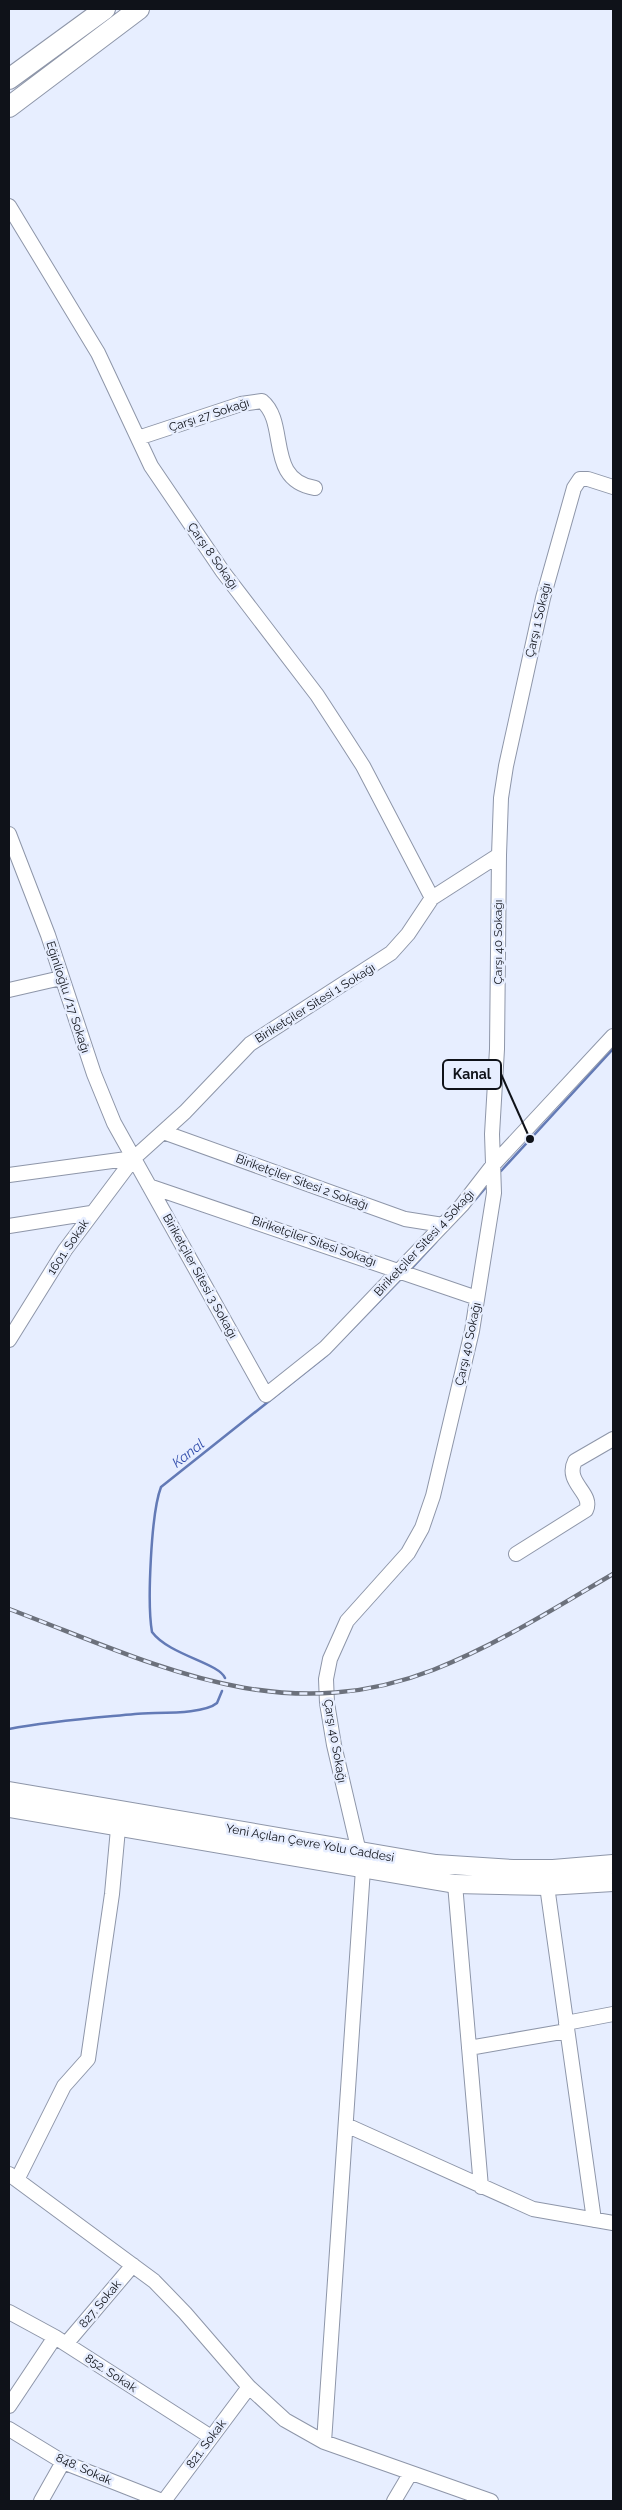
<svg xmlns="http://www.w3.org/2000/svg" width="622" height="2510" viewBox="0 0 622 2510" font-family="Raleway,sans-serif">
  <rect width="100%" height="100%" fill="#e7eeff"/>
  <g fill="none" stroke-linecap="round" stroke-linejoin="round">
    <path stroke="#637ab6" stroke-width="2.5" d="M501,1171L613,1049
      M475,1200L487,1186
      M413,1267L436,1242
      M225,1678C219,1663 169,1655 152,1632C147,1604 151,1513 161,1487L327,1355L402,1278
      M9,1729C50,1721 93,1718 135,1714C154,1712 203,1715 217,1703L222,1691"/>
    <g stroke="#8e96a9" stroke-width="16">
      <path id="minor" d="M9,206L98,353L151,466L223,572L317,695L345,738L363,766L432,898
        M138,438L241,404L262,401C289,423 265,480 315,488
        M9,834L48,935L94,1074L114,1123L266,1395L325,1348L462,1205L493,1165L613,1036
        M9,990L61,978
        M163,1132L405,1219L443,1225
        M9,1175L134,1158
        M149,1186L477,1298
        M9,1226L91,1213
        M9,1340L65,1250L134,1158L185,1112L250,1044L391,953L408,934L432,898L499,855
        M516,1554L586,1510C594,1493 564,1483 575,1461L613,1439
        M455,1884L481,2187
        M547,1886L594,2220
        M566,2023L613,2014
        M469,2048L567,2031
        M346,2125L533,2209L613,2223
        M9,2174L154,2281L185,2313L249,2387L285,2420L324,2442L491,2501
        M17,2180L64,2086L88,2059L112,1894L119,1818
        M9,2312L55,2337L211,2437
        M66,2344L133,2265
        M9,2406L55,2337
        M9,2429L63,2462L162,2501
        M324,2442L363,1869L334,1745L327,1703L326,1679L330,1659L347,1621L408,1553L422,1528L433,1496L472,1331L494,1193L492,1134L497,1049L499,855L501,798L506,766L543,598L574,488L580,479H588L613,487
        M41,2501L63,2462
        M164,2501L249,2387
        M394,2501L410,2474"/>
    </g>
    <g stroke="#8e96a9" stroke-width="20">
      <path id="major" d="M9,1791L436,1864L513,1869H553L613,1864
        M9,1808L455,1884L547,1886L613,1882"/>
    </g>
    <g stroke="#8e96a9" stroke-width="22">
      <path id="highway" d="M9,79L105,9
        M9,107L139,9"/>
    </g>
    <use href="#minor" stroke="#fff" stroke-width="14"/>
    <use href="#major" stroke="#fff" stroke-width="18"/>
    <use href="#highway" stroke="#fff" stroke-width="20"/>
    <g stroke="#6c717c" stroke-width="4.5">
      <path id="rail" d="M9,1609C153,1663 278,1730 433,1670C497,1645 555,1608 613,1574"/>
    </g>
    <use href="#rail" stroke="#e7eeff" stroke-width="2.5" stroke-dasharray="8" stroke-linecap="butt"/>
  </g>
  <g text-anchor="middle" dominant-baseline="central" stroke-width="5" stroke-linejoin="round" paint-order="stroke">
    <g font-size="12" fill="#0f1219" stroke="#e7eeff">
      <text transform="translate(209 415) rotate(-18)">Çarşı 27 Sokağı</text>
      <text transform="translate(213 556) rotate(55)">Çarşı 8 Sokağı</text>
      <text transform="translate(538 620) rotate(-77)">Çarşı 1 Sokağı</text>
      <text transform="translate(498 942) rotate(-90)">Çarşı 40 Sokağı</text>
      <text transform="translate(68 997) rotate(72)">Eğinlioğlu /17 Sokağı</text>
      <text transform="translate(315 1003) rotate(-32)">Biriketçiler Sitesi 1 Sokağı</text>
      <text transform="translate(302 1182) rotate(20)">Biriketçiler Sitesi 2 Sokağı</text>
      <text transform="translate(314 1241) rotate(19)">Biriketçiler Sitesi Sokağı</text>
      <text transform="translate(424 1243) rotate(-47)">Biriketçiler Sitesi 4 Sokağı</text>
      <text transform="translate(68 1247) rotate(-56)">1601. Sokak</text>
      <text transform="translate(200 1276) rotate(61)">Biriketçiler Sitesi 3 Sokağı</text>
      <text transform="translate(468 1344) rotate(-78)">Çarşı 40 Sokağı</text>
      <text transform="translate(335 1741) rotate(80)">Çarşı 40 Sokağı</text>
      <text transform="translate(310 1843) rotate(10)">Yeni Açılan Çevre Yolu Caddesi</text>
      <text transform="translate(100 2304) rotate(-50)">827. Sokak</text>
      <text transform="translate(111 2373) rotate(33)">852. Sokak</text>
      <text transform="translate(206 2444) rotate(-53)">821. Sokak</text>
      <text transform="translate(84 2469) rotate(24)">848. Sokak</text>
    </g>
    <g font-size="14" font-style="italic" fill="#304cab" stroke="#e7eeff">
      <text transform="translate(188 1453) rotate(-38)">Kanal</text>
    </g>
  </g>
  <path fill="none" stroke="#0f1219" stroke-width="2" d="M530 1139L501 1074"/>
  <circle fill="#0f1219" stroke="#e7eeff" stroke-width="2" cx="530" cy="1139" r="5"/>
  <rect fill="#e7eeff" stroke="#0f1219" stroke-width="2" x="443" y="1060" width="58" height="29" rx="5"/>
  <g font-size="14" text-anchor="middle" font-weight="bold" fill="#0f1219">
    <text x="472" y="1079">Kanal</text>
  </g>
  <rect width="622" height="2510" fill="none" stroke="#0f1219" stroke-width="20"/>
</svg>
